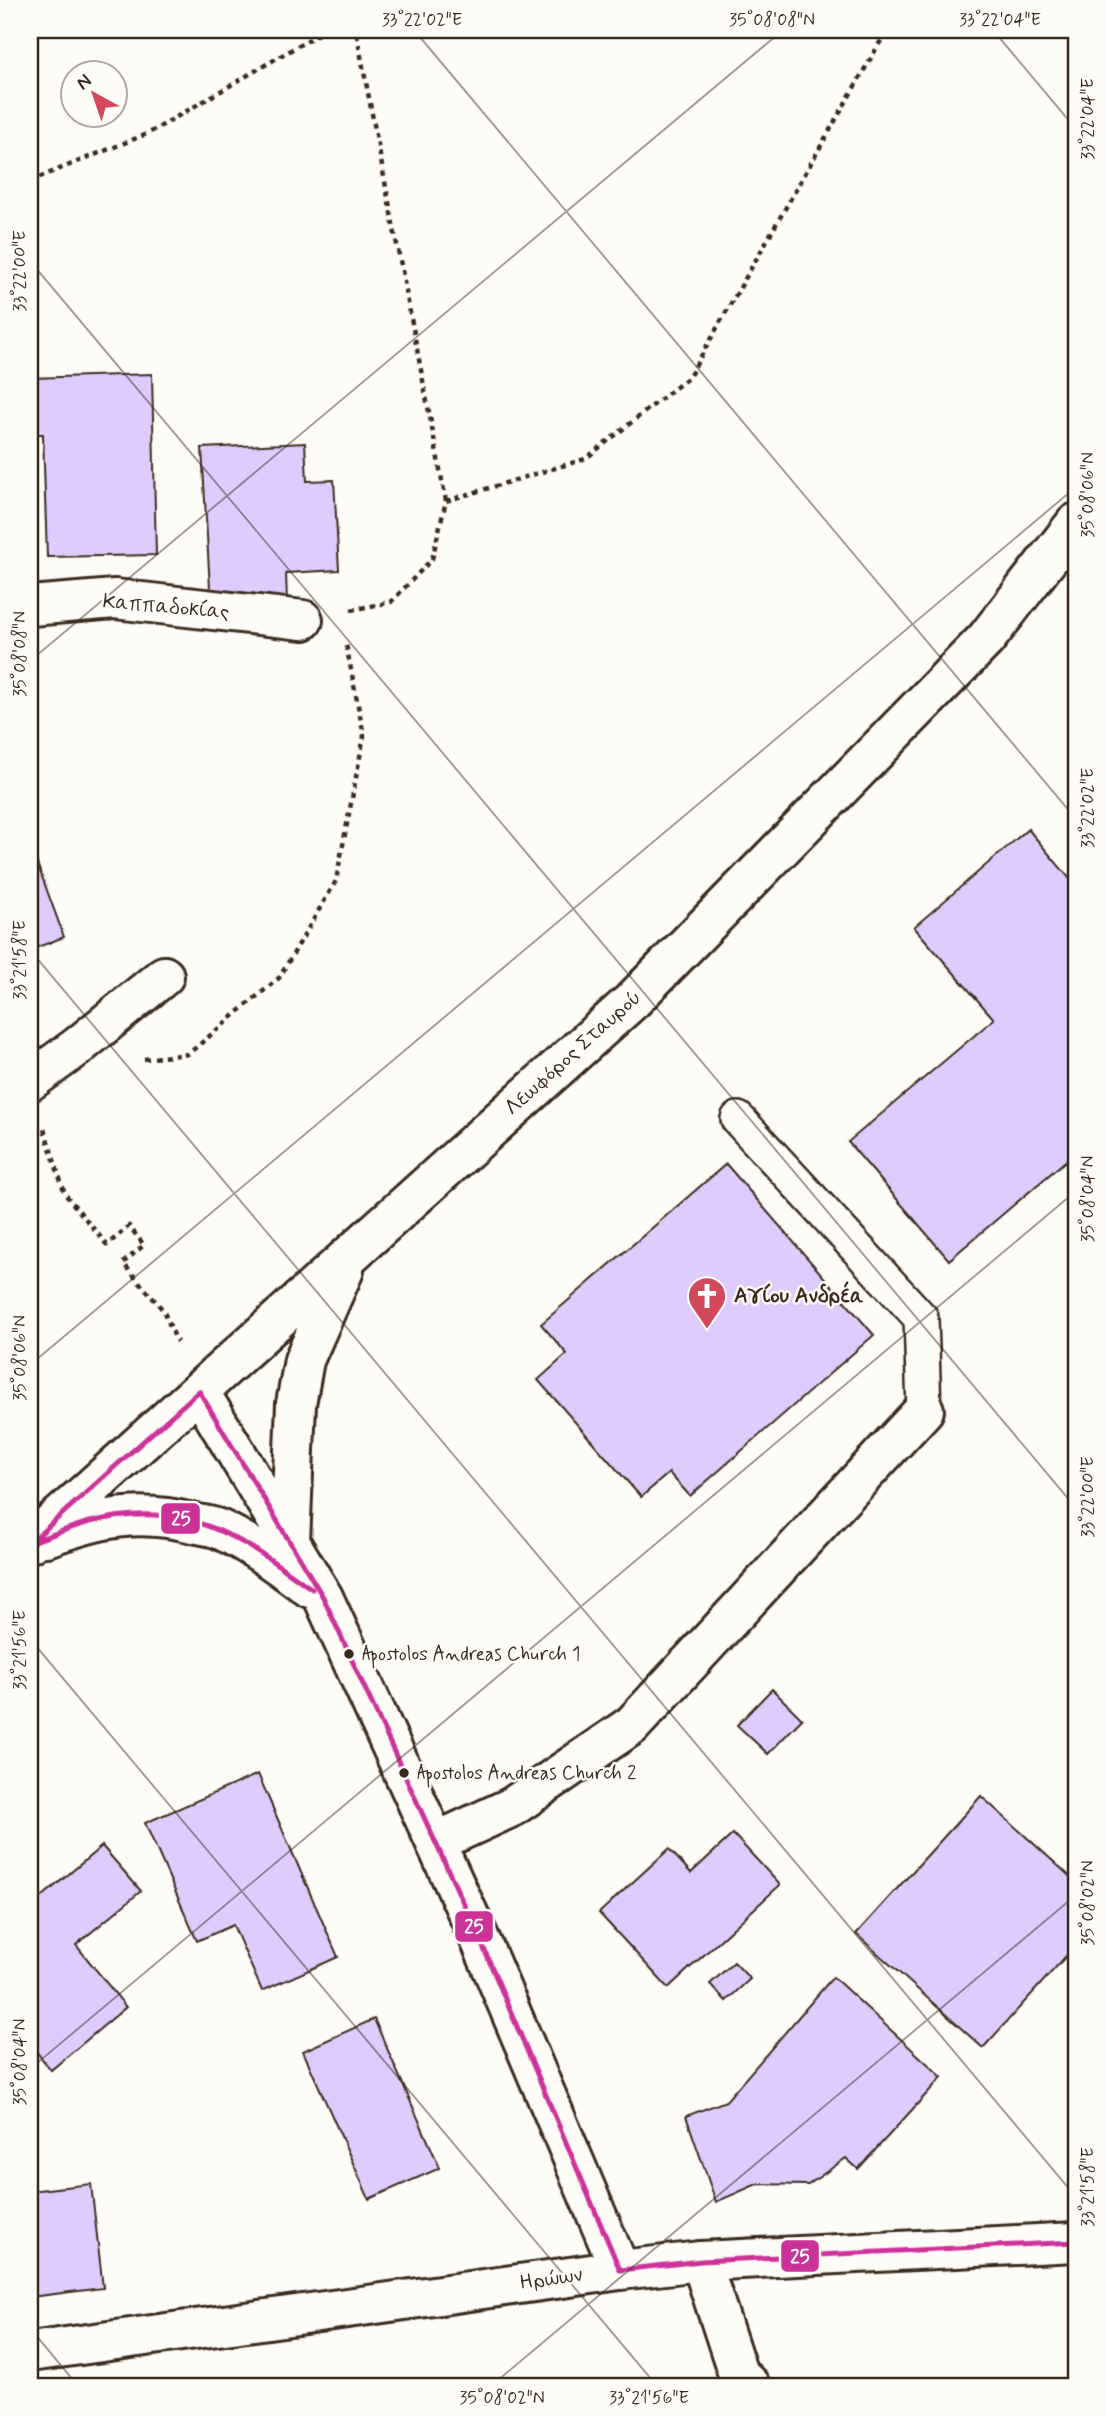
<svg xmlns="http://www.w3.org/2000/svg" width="1106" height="2416" viewBox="0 0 1106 2416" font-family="Mynerve,sans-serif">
  <rect width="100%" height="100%" fill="#fdfcf7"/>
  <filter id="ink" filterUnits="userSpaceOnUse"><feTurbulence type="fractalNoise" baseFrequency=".0143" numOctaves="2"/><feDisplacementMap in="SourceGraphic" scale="14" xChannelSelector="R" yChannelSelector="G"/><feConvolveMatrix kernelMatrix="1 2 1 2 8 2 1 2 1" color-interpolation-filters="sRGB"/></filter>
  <g filter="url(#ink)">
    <path fill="#dfccfe" stroke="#3b2a1e" stroke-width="2" d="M152,374L156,555L47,557L43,434H30V378Z
      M305,443L307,481L334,480L339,570L286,573L287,602L211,606L202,448Z
      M1028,829L1076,886V1152L949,1260L848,1142L994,1019L914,927Z
      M30,844L64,937L30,950Z
      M726,1164L874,1335L690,1496L669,1473L641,1497L538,1380L567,1354L541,1324Z
      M772,1689L802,1719L768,1754L737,1725Z
      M258,1774L338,1957L262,1991L233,1925L197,1941L145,1823Z
      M981,1796L1076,1882V1945L983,2048L856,1934Z
      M733,1834L780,1885L668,1988L599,1913L669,1849L691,1873Z
      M102,1846L141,1891L76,1945L126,2007L51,2070L30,2044V1907Z
      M734,1962L750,1979L726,2001L710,1984Z
      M833,1977L942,2077L858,2169L846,2158L808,2185L757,2184L716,2202L686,2116L726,2101Z
      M374,2019L440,2168L369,2199L303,2051Z
      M91,2184L103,2288L30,2297V2191Z"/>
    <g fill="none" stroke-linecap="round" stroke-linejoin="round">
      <g stroke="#3b2a1e" stroke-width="38">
        <path id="lane" d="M738,1119L921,1318L924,1410"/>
      </g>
      <g stroke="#3b2a1e" stroke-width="44">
        <path id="street" d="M30,606L115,599L303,620
          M30,1081L77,1047L164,976
          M436,1842L512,1807L632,1725L924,1410
          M701,2261L738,2374L750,2386
          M30,2352L620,2270"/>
      </g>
      <g stroke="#3b2a1e" stroke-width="44">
        <path id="secondary" d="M199,1391L323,1597L482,1944L620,2270L701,2261L1076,2242
          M46,1537C99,1518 137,1509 193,1523C202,1525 211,1526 219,1529C252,1544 281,1567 310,1588
          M290,1542L296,1404L304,1360L344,1270
          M30,1543L632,1001L986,639L1076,523"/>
      </g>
      <path stroke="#3b2a1e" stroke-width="4.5" stroke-dasharray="5 5" stroke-linecap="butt" d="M30,181L149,133L325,30
        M446,501L585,459L689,377L887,30
        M351,610L391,602L432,559L446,501L356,30
        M144,1059L188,1054L279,978L336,881L364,736L346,644
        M44,1129L65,1194L107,1245L129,1226L144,1245L123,1263L163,1310L177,1342"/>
      <use href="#lane" stroke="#fdfcf7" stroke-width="33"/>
      <use href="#street" stroke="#fdfcf7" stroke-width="38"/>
      <use href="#secondary" stroke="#fdfcf7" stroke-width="38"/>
      <g stroke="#fdfcf7" stroke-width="10">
        <path id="bus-1" d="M34,1541C53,1535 71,1527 90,1522C185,1498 239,1536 312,1589
          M30,1543L199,1391L323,1597L482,1944L620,2270L701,2261L1076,2242"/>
      </g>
      <use href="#bus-1" stroke="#c39" stroke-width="5"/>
    </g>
  </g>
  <path fill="none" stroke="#3b2a1e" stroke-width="2" stroke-opacity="0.45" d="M414,30L1076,819M993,30L1076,129M30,261L1076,1508M30,661L783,30M30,950L1076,2197M30,1365L1076,487M30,1639L657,2386M30,2069L1076,1191M30,2328L78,2386M491,2386L1076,1895"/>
  <defs>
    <g id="church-pin" transform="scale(2.0125)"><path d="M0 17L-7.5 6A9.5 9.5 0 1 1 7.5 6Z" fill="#d1495b" stroke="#fdfcf7"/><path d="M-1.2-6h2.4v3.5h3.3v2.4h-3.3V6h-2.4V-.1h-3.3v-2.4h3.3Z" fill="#fff"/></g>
  </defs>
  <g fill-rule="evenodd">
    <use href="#church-pin" x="707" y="1296"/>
  </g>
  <g fill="#3b2a1e" stroke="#fdfcf7" stroke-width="2.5">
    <circle cx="349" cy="1654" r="6"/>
    <circle cx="404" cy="1773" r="6"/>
  </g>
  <g text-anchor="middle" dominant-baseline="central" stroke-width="5" stroke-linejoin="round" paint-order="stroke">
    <g font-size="19" fill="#3b2a1e" stroke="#fdfcf7" text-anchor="start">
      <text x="362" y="1654">Apostolos Andreas Church 1</text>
      <text x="417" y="1773">Apostolos Andreas Church 2</text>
    </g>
    <g font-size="21" fill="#3b2a1e" stroke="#fdfcf7">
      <text transform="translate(166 607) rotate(5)">Καππαδοκίας</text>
      <text transform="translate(573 1053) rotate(-42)">Λεωφόρος Σταυρού</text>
      <text transform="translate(551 2279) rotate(-8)">Ηρώων</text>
    </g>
    <g font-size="21" font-weight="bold" fill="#3b2a1e" stroke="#fdfcf7" text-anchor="start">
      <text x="734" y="1296">Αγίου Ανδρέα</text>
    </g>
  </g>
  <g stroke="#fdfcf7" stroke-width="2.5">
    <rect x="160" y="1502" width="41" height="33" rx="7" fill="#c39"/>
    <rect x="454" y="1910" width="40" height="33" rx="7" fill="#c39"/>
    <rect x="780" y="2239" width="40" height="34" rx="7" fill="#c39"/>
  </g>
  <g font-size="19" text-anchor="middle" font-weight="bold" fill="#fff">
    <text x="181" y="1525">25</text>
    <text x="474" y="1933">25</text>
    <text x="800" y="2263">25</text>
  </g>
  <rect width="1106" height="2416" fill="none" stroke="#fdfcf7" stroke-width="77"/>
  <g transform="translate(94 94) rotate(320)"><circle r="33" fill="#fdfcf7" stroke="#afa8a0" stroke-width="2"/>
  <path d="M0-5L12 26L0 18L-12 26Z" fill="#d1495b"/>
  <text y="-10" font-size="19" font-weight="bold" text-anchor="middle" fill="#3b2a1e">N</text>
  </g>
  <rect x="38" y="38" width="1030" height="2340" fill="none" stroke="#3b2a1e" stroke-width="2.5"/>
  <g font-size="18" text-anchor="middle" fill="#3b2a1e">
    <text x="422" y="25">33°22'02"E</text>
    <text x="772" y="25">35°08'08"N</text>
    <text x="1000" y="25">33°22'04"E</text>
    <text transform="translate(1087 119) rotate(-90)" y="6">33°22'04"E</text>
    <text transform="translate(19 271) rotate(-90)" y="6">33°22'00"E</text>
    <text transform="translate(1087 495) rotate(-90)" y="6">35°08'06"N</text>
    <text transform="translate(19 654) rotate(-90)" y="6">35°08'08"N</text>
    <text transform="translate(1087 808) rotate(-90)" y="6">33°22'02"E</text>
    <text transform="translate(19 960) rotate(-90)" y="6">33°21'58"E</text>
    <text transform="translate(1087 1199) rotate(-90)" y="6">35°08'04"N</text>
    <text transform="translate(19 1358) rotate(-90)" y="6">35°08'06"N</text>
    <text transform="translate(1087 1497) rotate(-90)" y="6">33°22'00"E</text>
    <text transform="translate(19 1650) rotate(-90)" y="6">33°21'56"E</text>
    <text transform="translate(1087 1903) rotate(-90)" y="6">35°08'02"N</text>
    <text transform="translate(19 2062) rotate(-90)" y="6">35°08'04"N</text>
    <text transform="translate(1087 2187) rotate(-90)" y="6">33°21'58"E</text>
    <text x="502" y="2403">35°08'02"N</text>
    <text x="649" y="2403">33°21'56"E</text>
  </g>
</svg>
